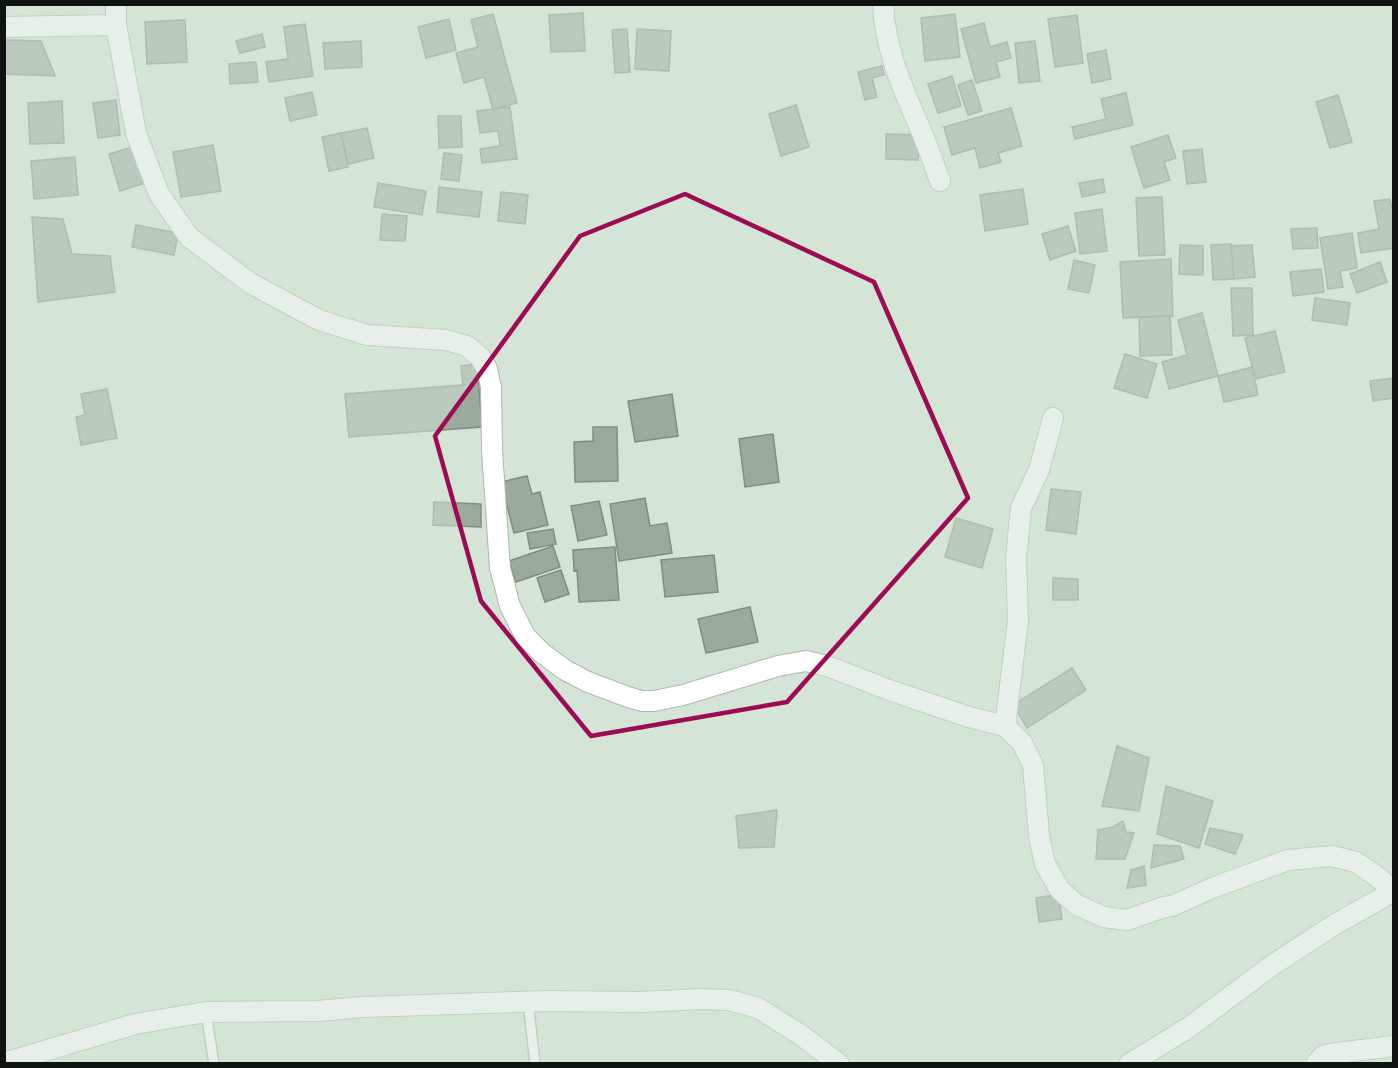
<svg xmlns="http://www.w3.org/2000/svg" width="1398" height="1068" viewBox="0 0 1398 1068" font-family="'Fira Sans Condensed',sans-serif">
  <rect width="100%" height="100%" fill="#d4e4d6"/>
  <path fill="#9baa9d" stroke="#808e81" stroke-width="1.5" d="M583,13L585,51L551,52L549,15Z
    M493,14L517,103L493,109L484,77L464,83L456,53L478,47L471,20Z
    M955,14L960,57L925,61L921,18Z
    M1077,15L1083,63L1055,67L1048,19Z
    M449,19L456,50L426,58L418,27Z
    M185,20L187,62L147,64L145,22Z
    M984,23L990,47L1007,42L1011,58L996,62L1000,77L976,83L961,29Z
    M305,24L313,76L269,82L266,62L288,59L284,27Z
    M627,29L630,72L615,73L612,30Z
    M637,29L671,31L669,71L635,69Z
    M262,34L265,47L240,53L236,41Z
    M4,40L41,41L55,76L4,74Z
    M361,41L362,67L325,69L323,43Z
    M1035,41L1040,81L1019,83L1015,43Z
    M1106,50L1111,79L1092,83L1087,54Z
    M256,62L258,82L230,84L229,64Z
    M882,66L884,75L872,78L877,97L865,100L858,72Z
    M952,76L961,106L938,113L928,84Z
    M972,80L982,111L968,115L958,85Z
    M312,92L317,115L290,121L285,98Z
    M1126,93L1133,125L1075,139L1072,127L1106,119L1101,99Z
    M1338,95L1352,142L1330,148L1316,102Z
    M116,100L120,135L98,138L93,103Z
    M62,101L64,143L30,144L28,103Z
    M796,105L809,147L781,156L769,114Z
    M510,107L517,159L482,163L480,149L500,146L498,131L480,133L477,111Z
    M1011,108L1022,146L998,153L1001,162L980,168L975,148L952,155L944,127Z
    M438,116H461L462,147L439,148Z
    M367,128L374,158L348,164L341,133Z
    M341,133L348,167L329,171L322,137Z
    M886,134L919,135L918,160L886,159Z
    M1168,135L1176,158L1164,162L1170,180L1144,188L1131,147Z
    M213,145L221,191L181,197L173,152Z
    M133,147L145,183L120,191L109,154Z
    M1202,149L1206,182L1187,184L1183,151Z
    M444,153L462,155L459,181L441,179Z
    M75,157L78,195L34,199L31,161Z
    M1103,179L1105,192L1082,197L1079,183Z
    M378,183L426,191L422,215L374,207Z
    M439,187L482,192L479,217L437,212Z
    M1023,189L1028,224L985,231L980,195Z
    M501,192L528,195L525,224L498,221Z
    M1162,197L1165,255L1139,256L1136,198Z
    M1390,199L1394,218V248L1361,253L1358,233L1379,229L1374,201Z
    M1102,209L1107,251L1080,254L1075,213Z
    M382,214L407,216L405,241L380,240Z
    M32,217L63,219L72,254L110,256L115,292L38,302Z
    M136,225L178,233L174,255L132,247Z
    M1068,226L1076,251L1050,260L1042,234Z
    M1317,228L1318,248L1293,249L1291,229Z
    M1352,233L1357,268L1340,271L1343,287L1328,289L1320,238Z
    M1231,244L1234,279L1213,280L1211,245Z
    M1180,245L1203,246V275L1179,274Z
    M1252,245L1255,277L1234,279L1231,246Z
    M1171,259L1173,316L1123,318L1120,262Z
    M1074,260L1095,265L1089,293L1068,289Z
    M1380,262L1387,282L1357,293L1350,274Z
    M1321,269L1324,292L1293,296L1290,272Z
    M1231,288H1252L1253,335L1233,336Z
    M1315,298L1350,303L1347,325L1312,320Z
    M1202,313L1218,376L1169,389L1162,362L1187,355L1178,320Z
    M1170,316L1172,355L1140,356L1139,317Z
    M1275,331L1285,372L1255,379L1245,338Z
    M1125,354L1157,364L1147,398L1114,388Z
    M477,364L482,427L349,437L345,394L463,385L461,366Z
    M1252,367L1258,395L1224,402L1218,376Z
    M1394,378V398L1373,401L1370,381Z
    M107,389L117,438L81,445L76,417L85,415L81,394Z
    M672,394L678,436L635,442L628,401Z
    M593,427H617L618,481L575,482L574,442L593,441Z
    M773,434L779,482L745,487L739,439Z
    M527,476L532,494L540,492L548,525L514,533L501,482Z
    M1051,489L1081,492L1076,534L1046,530Z
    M645,498L650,526L667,523L672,553L619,561L610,504Z
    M599,501L607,535L578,541L571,506Z
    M434,502L481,504V527L433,525Z
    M956,518L993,529L982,568L945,557Z
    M553,529L556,544L530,549L527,533Z
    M553,546L560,567L516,582L509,561Z
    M615,547L619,600L579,602L577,570L574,571L573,550Z
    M714,555L718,592L665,597L661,560Z
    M561,570L569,594L545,602L537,578Z
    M1053,578L1078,579V600H1053Z
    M750,607L758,642L706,653L698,619Z
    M1072,668L1086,690L1027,728L1013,705Z
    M1117,746L1149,758L1139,811L1102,806Z
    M1166,786L1213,801L1199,848L1157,834Z
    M777,810L774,847L739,848L736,816Z
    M1123,821L1126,832L1134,833L1125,859H1096L1098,830L1113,827Z
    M1210,828L1243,835L1235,854L1205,844Z
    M1154,845L1180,846L1184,859L1151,868Z
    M1144,866L1146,885L1127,888L1131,870Z
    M1058,894L1062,919L1039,922L1036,898Z"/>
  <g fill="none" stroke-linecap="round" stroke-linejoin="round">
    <g stroke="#aab9ab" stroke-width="12">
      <path id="service" d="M528,1001L535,1064
        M206,1012L214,1064"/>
    </g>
    <g stroke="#aab9ab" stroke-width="22">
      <path id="minor" d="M116,4V25L136,133L159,194L189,237L250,283L319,320L367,335L446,340L467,346L480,357L487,369L491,387L492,450L500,568L510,606L525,636L542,653L565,670L588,682L628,697L642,701H654L683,695L778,666L806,661L827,666L892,691L969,717L1005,726L1022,743L1033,765L1039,836L1045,864L1060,890L1077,905L1104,917L1127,920L1164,907L1172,906L1212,888L1288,860L1332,856L1356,862L1379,878L1393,891
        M883,4C885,51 904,91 922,133C929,149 934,165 940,181
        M4,27L116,25
        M1005,726L1018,621L1016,558L1021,508L1039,470L1053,418
        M4,1063L135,1024L206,1012L318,1011L362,1007L547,1001L640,1002L701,999L729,1000L758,1008L801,1035L839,1064
        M1129,1064L1188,1028L1274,964L1334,925L1394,891
        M1316,1064L1323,1056L1329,1054L1394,1046"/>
    </g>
    <use href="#service" stroke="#fff" stroke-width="9"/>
    <use href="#minor" stroke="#fff" stroke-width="20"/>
  </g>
  <path d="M0 0H1398V1068H0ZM685,194L874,282L968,498L787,702L591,736L481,601L435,436L580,236Z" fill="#d4e4d6" fill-opacity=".55" fill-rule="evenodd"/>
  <path fill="none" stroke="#9d0a56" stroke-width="4.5" stroke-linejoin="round" d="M685,194L874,282L968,498L787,702L591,736L481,601L435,436L580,236Z"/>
  <rect width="1398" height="1068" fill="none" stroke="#0e140f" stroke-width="12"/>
</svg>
